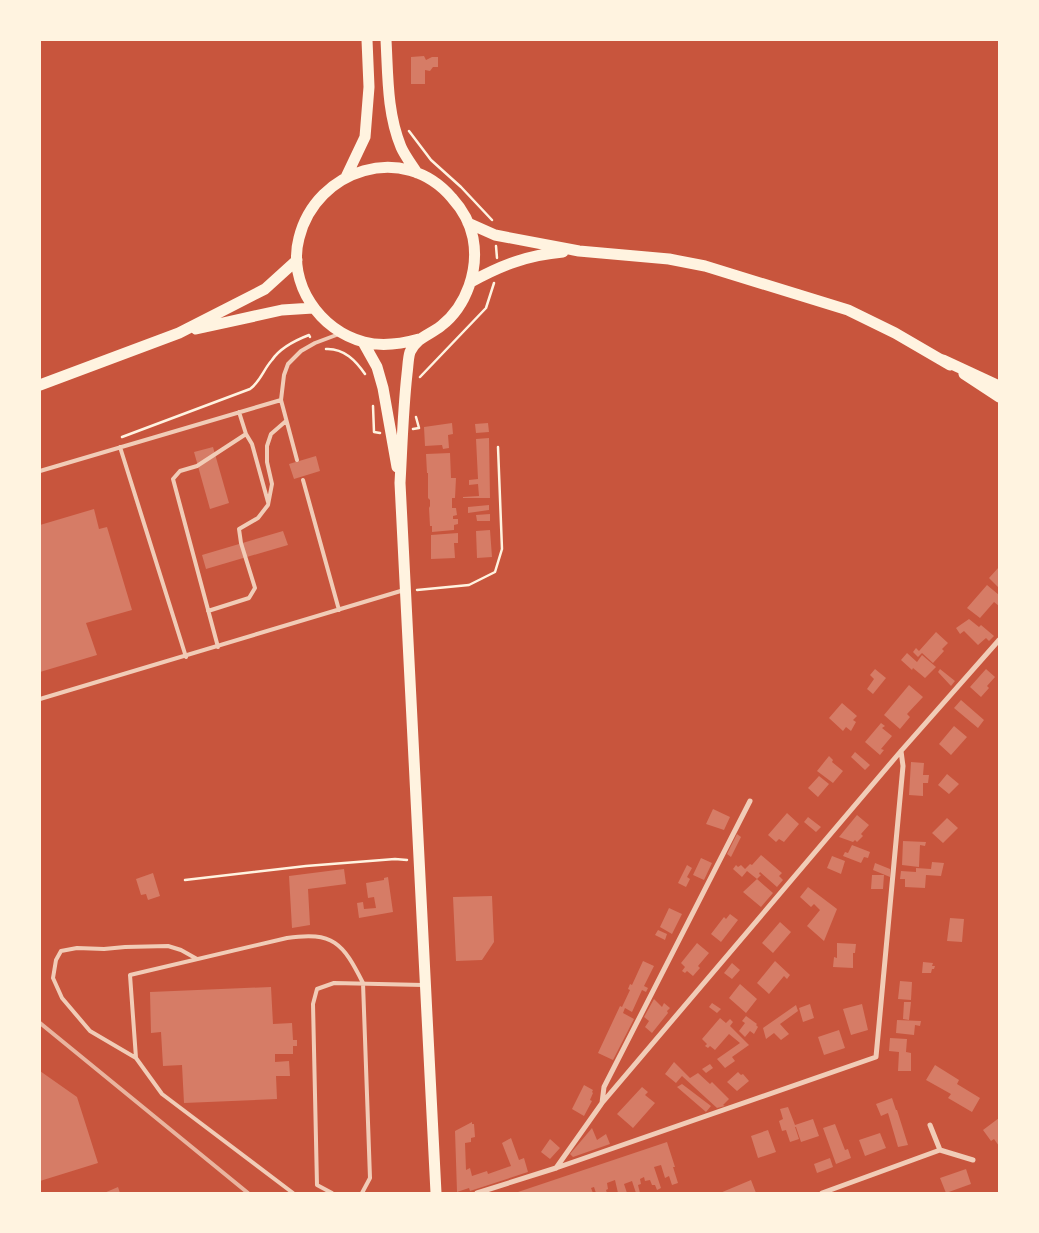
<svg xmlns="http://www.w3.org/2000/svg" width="1039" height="1233" viewBox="0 0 1039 1233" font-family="'DejaVu Sans',sans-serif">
  <rect width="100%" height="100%" fill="#c8553d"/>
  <path fill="#d67c66" d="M424,56L426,60L432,57H438V67H433L430,71L425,70V84H411V57Z
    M452,423L453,434L448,435L449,448L443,449L442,445L425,446L424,427Z
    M488,423L489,432L476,433L475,424Z
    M489,438L490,498H463V497L479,496L478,484L469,485V480L478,479L476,439Z
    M213,447L229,503L210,509L194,452Z
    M450,453L451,478H456L455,498H452V508H456L457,515L453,516V519H458V524L454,525V530L432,532V526H430L429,508L430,506V500L428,498V473H427L426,454Z
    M316,456L320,471L294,479L289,464Z
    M489,505V510L468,513V507Z
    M94,509L99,529L107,527L132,610L86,623L97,655L40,672V525Z
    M490,514V521H477L476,515Z
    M490,530L492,557L477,558L476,531Z
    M283,531L288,545L206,569L202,555Z
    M458,533V543H454L455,558L431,559V535Z
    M999,567V588L989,578Z
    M987,585L999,595V606L994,602L980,618L967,608Z
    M969,619L979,627L981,625L994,636L989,641L986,638L978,645L964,631L960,634L956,628Z
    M936,632L948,643L942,649L944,651L933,663L922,653L918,657L913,652L916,648L919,651Z
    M907,653L917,662L922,655L936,667L925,678L913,668L912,670L901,660Z
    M875,669L886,678L873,694L867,689L874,679L870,675Z
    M940,669L955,681L951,686L938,672Z
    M986,669L995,677L987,686L989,688L981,697L970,687Z
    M909,685L923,697L907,714L910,717L900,729L884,715Z
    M961,700L984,720L978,728L954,708Z
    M842,703L857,716L853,720L856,722L851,731L846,727L843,731L829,718Z
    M881,723L885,726L882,728L892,736L881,749L884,750L880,755L865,742Z
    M954,726L967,737L951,755L939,744Z
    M855,752L870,765L865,770L851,757Z
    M829,756L833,760L832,762L843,771L833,783L817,771Z
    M911,762L924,763L923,775H929L928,783H923V796L909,795Z
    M947,774L959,784L949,794L938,785Z
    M819,776L829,784L818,797L808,788Z
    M713,809L730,817L724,830L706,824Z
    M787,813L799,824L784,842L779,839L776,842L768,835Z
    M857,815L869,825L861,834L863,836L857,842L855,840L853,842L839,837Z
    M808,817L821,827L816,832L804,822Z
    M947,818L958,828L943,843L932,833Z
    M737,834L741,837L731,857L727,854Z
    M903,841L926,842L925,846L920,845L919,867L902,865Z
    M852,845L870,852L868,858L864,857L861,863L843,856L845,852L848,853Z
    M761,855L782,873L779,876L783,880L777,887L760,872L759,874L761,875L757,879L773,893L761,907L743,892L757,879L747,871L742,877L733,869L736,865L738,867L741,865L745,869L750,864L752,865Z
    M832,856L845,861L841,874L827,868Z
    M701,858L712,863L704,880L693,875Z
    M932,862L944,863L941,876L926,875L925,888L905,887V879H900L901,871L916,872V868L931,869Z
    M875,863L890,869V877L873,870Z
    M687,865L692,868L687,877L690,879L686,887L678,883Z
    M344,869L346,884L308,889L310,925L292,928L289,876Z
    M153,873L160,896L148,900L146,894L141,895L136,879Z
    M872,875H884L883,889H871Z
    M388,877L393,912L359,918L357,903L363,902L364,909L376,908L374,897L368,898L366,883L384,880V878Z
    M808,887L837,909L824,941L807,926L820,910L814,904L811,907L800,897Z
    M492,896L494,942L482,960L456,961L453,897Z
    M669,908L682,914L672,934L660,927Z
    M730,914L738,920L721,942L711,934L724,917L726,919Z
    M950,918L964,919L962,942L947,941Z
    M780,922L791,932L773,953L762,943Z
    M658,930L667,934L665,940L655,935Z
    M697,943L709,953L698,966L700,968L693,976L687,971L685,973L682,971L685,967L681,963Z
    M837,943L856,944L855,953H853V968L833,967L834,957L837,958Z
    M643,961L654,966L644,986L648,988L646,992L642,990L632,1012L625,1008L623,1013L634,1019L613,1060L598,1053L620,1006L622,1007L630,990L628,989L630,984L632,985Z
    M775,961L790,975L787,979L784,976L769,994L757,983Z
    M923,962L933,963L932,966H935L934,969H932L931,973H922Z
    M732,963L740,970L732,979L724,973Z
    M900,981L912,982L911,1000L898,999Z
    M740,984L757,999L746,1013L729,998Z
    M271,987L273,1024L292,1023L293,1040H297V1046H293V1054H275V1062L289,1061L290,1076H276L277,1099L184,1103L182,1065L163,1066L161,1032L151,1033L150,992Z
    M654,999L662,1007L664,1003L670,1008L667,1011L668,1013L652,1033L645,1027L649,1021L644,1017Z
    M904,1002H911L909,1020L903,1019Z
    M712,1003L721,1009L717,1013L709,1007Z
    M810,1004L814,1018L803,1022L799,1008Z
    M862,1004L868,1030L851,1035L843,1009Z
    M796,1005L798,1011L780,1024L789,1034L781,1040L774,1033L766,1039L763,1028Z
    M746,1016L757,1024L756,1025L758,1027L754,1034L750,1031L745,1037L739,1031L745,1023L742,1021Z
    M720,1018L726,1023L730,1019L733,1022L730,1026L749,1045L732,1057L735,1061L725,1068L717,1059L740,1043L729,1034L715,1050L710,1046L708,1048L705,1046L707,1044L702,1039Z
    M897,1020L921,1021L920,1026L915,1025L914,1035L896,1033Z
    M839,1030L845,1048L824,1055L818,1037Z
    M890,1038L907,1039L906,1052L911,1053V1071H898L899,1052L889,1051Z
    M674,1062L690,1078L698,1073L710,1084L712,1082L729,1099L723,1105L725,1106L717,1108L682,1076L676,1083L665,1074Z
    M710,1064L713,1068L706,1073L702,1069Z
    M935,1065L959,1080L957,1084L980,1098L972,1112L948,1098L951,1094L926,1080Z
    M40,1071L77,1097L98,1163L40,1181Z
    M738,1072L741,1075L743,1074L749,1081L737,1091L727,1082Z
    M682,1084L711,1106L706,1112L677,1087Z
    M584,1085L593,1090L592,1092L593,1093L590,1100L592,1101L584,1116L572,1109Z
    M642,1087L648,1092L645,1095L655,1103L633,1128L617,1114Z
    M892,1098L896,1110H897L908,1145L898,1147L888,1113L881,1116L876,1104Z
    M788,1107L795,1125L813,1119L819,1136L801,1142L796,1127H795L799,1139L790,1142L786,1130L782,1131L779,1121L783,1119L780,1109Z
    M999,1118V1146L994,1139L991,1141L983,1130Z
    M472,1122V1124H474L475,1137L471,1138V1142L465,1143L466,1170L470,1168L472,1176L487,1171L488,1174L511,1166L502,1143L511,1138L519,1160L524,1158L528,1172L470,1191L469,1188L457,1192L455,1131Z
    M835,1124L845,1150L848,1149L851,1158L836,1164L823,1128Z
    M592,1128L597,1140L606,1134L610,1144L573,1157L570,1154Z
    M768,1130L776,1152L758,1158L751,1136Z
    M880,1133L886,1148L865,1156L859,1140Z
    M550,1139L560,1148L550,1159L541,1152Z
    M667,1142L675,1167H673L678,1183L672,1185L669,1176L665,1178L661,1165L654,1167L661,1188L657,1190L655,1185H652L650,1180L645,1181L644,1177L640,1179L641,1184L638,1185L640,1193H636L632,1181L624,1184L627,1193H618L615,1180L607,1183L608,1189L606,1190L607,1193H596L594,1187L591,1188L593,1193H515Z
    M830,1158L833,1167L817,1173L814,1164Z
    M966,1169L971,1184L946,1193L940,1178Z
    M751,1180L756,1193H720Z
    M118,1187L120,1193H104Z"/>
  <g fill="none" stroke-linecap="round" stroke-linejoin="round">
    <path stroke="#fff3e0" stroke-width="2.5" d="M409,131L431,160L461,187L492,220
      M496,246L497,258
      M326,349C344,348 356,361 365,374
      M420,377L486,308L494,283
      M373,406L374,432L380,433
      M413,429L419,428L416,417
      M122,437L250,389C261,381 263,370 272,360C280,348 296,340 309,335L310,337
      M417,590L469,585L495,572L502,549L498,447
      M185,880L306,866L395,859L407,860"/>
    <path stroke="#f1ccb7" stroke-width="4" d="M239,412L246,434L252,444L268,502
      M120,447L186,657
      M297,460L281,400L284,375L288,364L301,351L315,343L339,334
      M40,471L281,400
      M303,480L339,610
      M208,611L249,598L255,588L241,543L239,529L258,518L268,505L272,484L267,462V446L271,434L286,421
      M218,647L173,479L180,471L197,466L246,434
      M40,699L404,590
      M136,1058L90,1031L62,998L53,978L56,960L61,951L77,948L104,949L125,947L168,946L181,950L197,959
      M293,1193L162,1094L136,1058L130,975L287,938C333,931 343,943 363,983L370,1178L362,1193
      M332,1193L317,1185L313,1004L317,989L334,983L423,985"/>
    <path stroke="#f1ccb7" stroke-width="5" d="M602,1103L604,1087L750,801
      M930,1125L940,1150L973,1160
      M556,1168L602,1103L901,751L999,640
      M477,1193L556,1168L876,1057L903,766L901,751
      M822,1193L940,1150"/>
    <path stroke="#fff3e0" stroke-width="11" d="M386,40C388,76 387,113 401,147C405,156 412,165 417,173
      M346,177L365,137L369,87L367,40
      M468,223L495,235L579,251L669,259L705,266L848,310L895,333L950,365
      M471,282C502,265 528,255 563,252
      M196,329L282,310L313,308
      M419,339C401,344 383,347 364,342C320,331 287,283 299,238C316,169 404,141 452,198C462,209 470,223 473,238C479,269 467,306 441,326C430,335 417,337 410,352C408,358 408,367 407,374C403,410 402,447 400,483L436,1193
      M363,342L377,367L383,388L397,467
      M964,374L999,397
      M40,385L179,333L265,289L297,260"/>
    <path stroke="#fff3e0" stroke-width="11" d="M943,360L999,386"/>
    <path stroke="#e9b49f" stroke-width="4" d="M40,1023L248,1193"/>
  </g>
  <rect width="1039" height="1233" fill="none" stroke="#fff3e0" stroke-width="82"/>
</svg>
